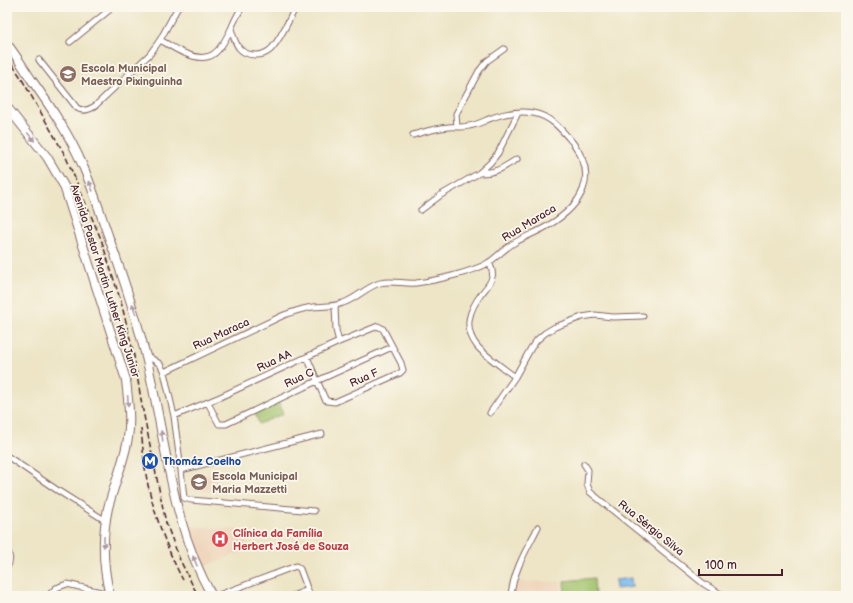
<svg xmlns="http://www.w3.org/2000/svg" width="853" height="603" viewBox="0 0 853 603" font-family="'Balsamiq Sans',sans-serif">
  <rect width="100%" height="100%" fill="#fbf7ec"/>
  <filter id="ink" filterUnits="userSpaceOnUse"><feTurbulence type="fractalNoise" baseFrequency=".025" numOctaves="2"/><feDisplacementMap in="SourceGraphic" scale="8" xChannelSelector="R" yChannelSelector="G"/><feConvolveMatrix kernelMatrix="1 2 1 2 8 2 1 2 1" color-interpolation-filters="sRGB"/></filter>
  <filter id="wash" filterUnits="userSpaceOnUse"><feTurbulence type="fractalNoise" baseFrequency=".012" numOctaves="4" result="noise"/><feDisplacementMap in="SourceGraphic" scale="16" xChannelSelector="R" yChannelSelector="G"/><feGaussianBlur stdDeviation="0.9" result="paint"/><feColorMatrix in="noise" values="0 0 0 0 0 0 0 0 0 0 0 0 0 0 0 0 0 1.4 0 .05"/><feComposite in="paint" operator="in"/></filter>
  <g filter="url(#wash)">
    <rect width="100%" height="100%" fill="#ede5c6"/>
    <path fill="#efd6bc" d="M195,474L218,476L217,492L193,490Z
      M189,526L241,530L250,549L205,566Z
      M561,581L562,596H514V582Z"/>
    <path fill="#a0c26b" stroke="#75704b" d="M278,401L283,414L259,424L254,410Z
      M594,578L595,596H565L564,581Z"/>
    <path fill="#78bbee" stroke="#616d8c" d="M631,578L632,587L616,589L615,580Z"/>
  </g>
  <g filter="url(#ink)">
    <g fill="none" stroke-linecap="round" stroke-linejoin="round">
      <g stroke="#836461" stroke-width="7">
        <path id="minor" d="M231,29C233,35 235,43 239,48C247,57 262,57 270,50C280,41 289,19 296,7
          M160,40C168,44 176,50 184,53C212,65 219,52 231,29C234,21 238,14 242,7
          M70,42L113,7
          M39,60L77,108C83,112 89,110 95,106L150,54L160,40L178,7
          M457,127L456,114L479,71L487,61L504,49
          M479,173C496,173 503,168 517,159
          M421,210L441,195L479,173L490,163L498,153L518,113
          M489,262C491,267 494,272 492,277C491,283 486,288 482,293C470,309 462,327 477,346C484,355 505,369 515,377
          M335,306L336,330L339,342
          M146,355L160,364L164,372L284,315C293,312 303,308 313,307C323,306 333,307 343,303C356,299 366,287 380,283C391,280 404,284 416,283C434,281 473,272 488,263C497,257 505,248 514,243C526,236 538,232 549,225C582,205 599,177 573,143C562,130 551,116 533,113C519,110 502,114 489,119C482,122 476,125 469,126C462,128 455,126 448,127C436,128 424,132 413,135
          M164,372L174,416L181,470L184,498L191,500L314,511
          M208,403L219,424H226L317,381L392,347
          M490,413L515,377L531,348L537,340L545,333L555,327L582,317L595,315L613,317L643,316
          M174,416L220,397L339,342L378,326L383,329L401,363L403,370L400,373L335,402L327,401L325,399L307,357
          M7,456L57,490L106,521
          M584,464L588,470L587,484L590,492L704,584L724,596
          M181,470L322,434
          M7,549C10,556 11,561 7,567
          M48,596L56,588L67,584L109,594
          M216,596L296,566L300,569L310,596
          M292,596L308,590
          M511,596C513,571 527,549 538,527"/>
      </g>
      <g stroke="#836461" stroke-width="10">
        <path id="primary" d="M7,44C16,55 23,67 31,79C50,106 69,134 82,164C93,188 100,213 109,238C126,285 141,330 151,379C167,453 174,529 212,596
          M7,107L47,157L64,186L126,380C128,399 131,419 128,438C124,462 114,485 108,508C102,536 103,568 110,596"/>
      </g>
      <use href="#minor" stroke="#fff" stroke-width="5"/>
      <use href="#primary" stroke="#fff" stroke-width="8"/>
      <path stroke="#4a1f2b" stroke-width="1.5" stroke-dasharray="6 3" stroke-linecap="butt" d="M7,57L20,76L65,155L101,239L121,302L127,326L134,356L142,406L166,523L180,560L198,596
        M141,429C143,447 144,467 148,485C155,516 168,552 183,580"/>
    </g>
    <defs><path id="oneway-solid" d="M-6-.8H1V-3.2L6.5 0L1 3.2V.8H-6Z"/></defs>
    <g fill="#ae9aa0">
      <use href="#oneway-solid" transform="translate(31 137) rotate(50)"/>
      <use href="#oneway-solid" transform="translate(91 186) rotate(-110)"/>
      <use href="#oneway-solid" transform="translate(134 309) rotate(-106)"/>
      <use href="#oneway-solid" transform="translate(128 401) rotate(86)"/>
      <use href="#oneway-solid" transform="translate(162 436) rotate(-100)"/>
      <use href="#oneway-solid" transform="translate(104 542) rotate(90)"/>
      <use href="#oneway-solid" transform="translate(195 561) rotate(-113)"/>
    </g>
  </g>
  <defs>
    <g id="school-disc" transform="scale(0.9)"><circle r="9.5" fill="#8d6e63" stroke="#fbf7ec"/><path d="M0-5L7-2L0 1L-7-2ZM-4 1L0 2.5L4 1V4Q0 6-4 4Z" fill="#fff"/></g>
    <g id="metro-disc" transform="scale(0.9)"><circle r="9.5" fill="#1a4fb4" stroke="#fbf7ec"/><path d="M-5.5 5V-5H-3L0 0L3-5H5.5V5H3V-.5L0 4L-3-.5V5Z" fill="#fff"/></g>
    <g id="hospital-disc" transform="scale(0.9)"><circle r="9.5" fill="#e0444e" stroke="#fbf7ec"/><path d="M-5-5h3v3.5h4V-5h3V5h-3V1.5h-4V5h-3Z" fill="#fff"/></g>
  </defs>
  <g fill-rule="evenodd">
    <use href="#school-disc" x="68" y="74"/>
    <use href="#metro-disc" x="150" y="461"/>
    <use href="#school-disc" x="199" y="482"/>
    <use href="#hospital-disc" x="220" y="539"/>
  </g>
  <g text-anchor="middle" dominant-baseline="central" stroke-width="3.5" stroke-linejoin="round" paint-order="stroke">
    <g font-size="11" font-weight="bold" fill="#785e54" stroke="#fbf7ec" text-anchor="start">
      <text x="81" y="68">Escola Municipal<tspan x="81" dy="13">Maestro Pixinguinha</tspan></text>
      <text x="212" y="476">Escola Municipal<tspan x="212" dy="13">Maria Mazzetti</tspan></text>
    </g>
    <g font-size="11" fill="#4a1f2b" stroke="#fbf7ec">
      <text transform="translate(529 223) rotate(-31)">Rua Maraca</text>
      <text transform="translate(105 281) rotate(72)">Avenida Pastor Martin Luther King Junior</text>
      <text transform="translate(221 334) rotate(-25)">Rua Maraca</text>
      <text transform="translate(274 361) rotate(-25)">Rua AA</text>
      <text transform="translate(299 378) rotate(-25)">Rua C</text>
      <text transform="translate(364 378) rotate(-24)">Rua F</text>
      <text transform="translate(651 528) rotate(39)">Rua Sérgio Silva</text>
    </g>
    <g font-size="11" font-weight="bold" fill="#164399" stroke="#fbf7ec" text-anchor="start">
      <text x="163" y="461">Thomáz Coelho</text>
    </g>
    <g font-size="11" font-weight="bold" fill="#be3a42" stroke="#fbf7ec" text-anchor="start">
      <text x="233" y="533">Clínica da Família<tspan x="233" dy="13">Herbert José de Souza</tspan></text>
    </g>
  </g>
  <rect width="853" height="603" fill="none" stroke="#fbf7ec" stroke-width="24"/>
  <path d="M699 569v6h83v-6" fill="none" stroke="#4a1f2b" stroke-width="2"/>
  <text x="705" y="569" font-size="12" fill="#4a1f2b" stroke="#fbf7ec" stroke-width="3" paint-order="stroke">100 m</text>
</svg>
